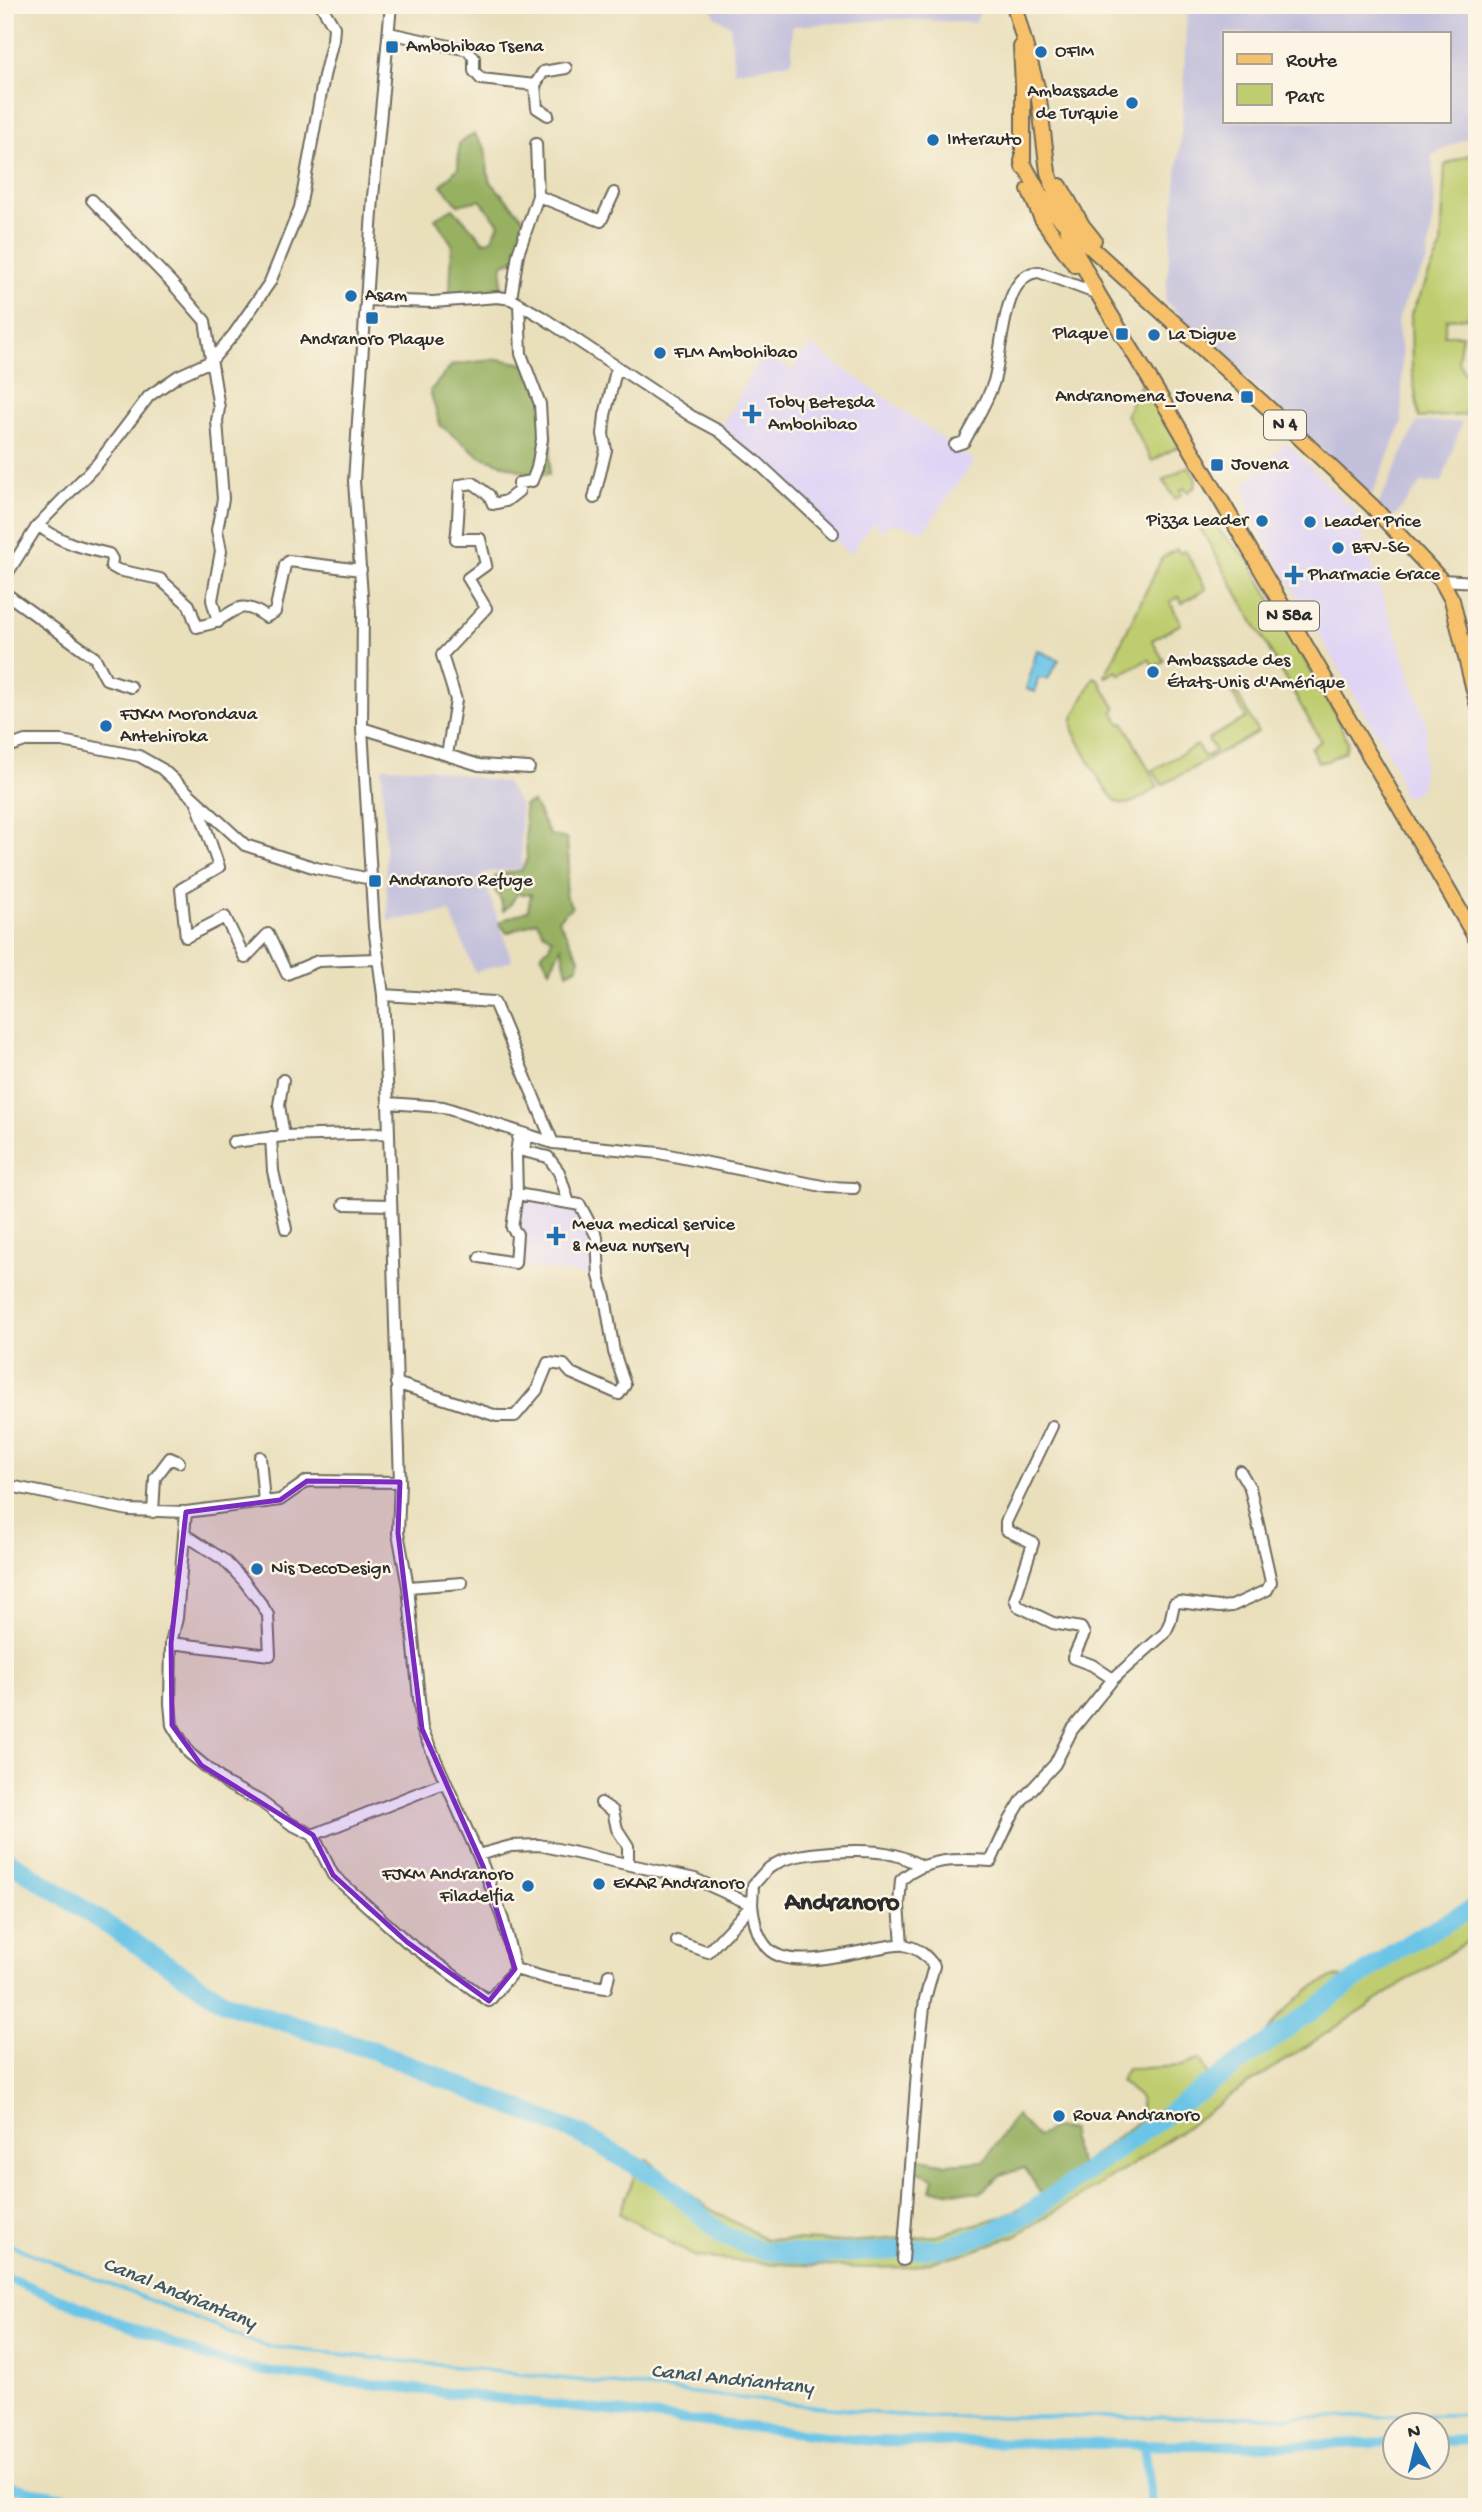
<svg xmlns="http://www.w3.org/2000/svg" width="1482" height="2512" viewBox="0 0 1482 2512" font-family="'Gochi Hand',sans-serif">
  <rect width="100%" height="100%" fill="#fcf5e5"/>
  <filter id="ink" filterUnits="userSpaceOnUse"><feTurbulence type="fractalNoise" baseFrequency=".0143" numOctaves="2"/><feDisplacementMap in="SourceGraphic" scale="14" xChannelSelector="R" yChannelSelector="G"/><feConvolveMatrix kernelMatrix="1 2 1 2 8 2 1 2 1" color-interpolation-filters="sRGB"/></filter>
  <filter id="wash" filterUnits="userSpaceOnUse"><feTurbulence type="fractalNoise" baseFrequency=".00686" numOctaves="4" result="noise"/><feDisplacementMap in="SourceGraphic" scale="28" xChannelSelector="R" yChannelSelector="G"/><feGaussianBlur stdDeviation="1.57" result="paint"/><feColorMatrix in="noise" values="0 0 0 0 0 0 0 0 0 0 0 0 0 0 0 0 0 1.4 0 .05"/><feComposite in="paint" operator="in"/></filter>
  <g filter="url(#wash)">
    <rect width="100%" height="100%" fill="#e9dfbb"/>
    <path fill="#dfd4f5" d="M810,345L974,461L924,531L895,523L882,530L872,523L850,554L719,431L763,352L791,371Z
      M1286,442L1359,516L1357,520L1427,725L1421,788L1409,796L1402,795L1397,771L1390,756L1252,518L1244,485Z
      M521,1198L556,1206L565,1210L575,1209L593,1239V1276L519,1266L522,1233L516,1227Z"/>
    <path fill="#c3c0db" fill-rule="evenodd" d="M710,5H983L975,23L901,19L792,26V62L734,72L730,25L715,16Z
      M1187,5H1477V133L1432,155L1435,202L1427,262L1407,296L1397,323L1402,352V423L1371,497L1165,301L1182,122ZM1225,33H1449V121H1225Z
      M1417,422H1462L1442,482L1421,483L1394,518L1377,508Z
      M382,767L427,768L506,783L520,805L522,868L482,873L512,961L475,972L450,912L388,921Z"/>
    <path fill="#bfcd6f" stroke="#757c4d" stroke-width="2" d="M1477,151V293L1468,318L1447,319L1444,335H1462L1458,361L1473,387L1464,415L1419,418L1412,370L1411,314L1441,248L1445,165Z
      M1143,380L1181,445L1152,461L1126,414Z
      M1189,466L1196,480L1195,487L1188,492L1185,488L1180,490L1181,495L1175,499L1163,480Z
      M1212,519L1222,534L1248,559L1335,714L1348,742L1345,751L1327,761L1318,762L1311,748L1321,741L1199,526Z
      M1177,549L1180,553L1185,550L1206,589L1182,603L1179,597L1170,602L1181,624L1152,640L1164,661L1154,667L1149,659L1119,675L1117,671L1106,677L1105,676L1162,558Z
      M1094,677L1098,679L1116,709L1113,711L1120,724L1124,723L1158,787C1149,792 1134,805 1123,804C1107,803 1082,746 1073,731V718Z
      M1229,679L1258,732L1212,757L1210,754L1215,751L1208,739L1246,718L1225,681Z
      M1197,745L1204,757L1208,755L1210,759L1162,785L1153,770Z
      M1477,1902V1935L1229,2097L1129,2167L1016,2235L970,2252L910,2267L866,2268L760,2263L696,2257L619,2213L641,2161L648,2160L708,2208L766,2239L846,2242L933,2236L1005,2216L1042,2196L1142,2118L1140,2098L1120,2081L1127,2069L1182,2066L1200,2059L1210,2077C1227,2067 1249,2059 1261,2044C1265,2040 1265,2034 1269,2030C1283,2011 1308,1985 1332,1978C1337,1977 1344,1978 1349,1978Z"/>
    <path fill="#97b062" stroke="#616e46" stroke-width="2" d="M474,134L485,148L489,180L527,222L523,257L503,264L501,287L510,298L433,302L450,291L452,244L435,218L453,208L484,242L492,239L499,224L480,200L458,205L441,185L458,168L459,143Z
      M498,359L525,364L544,389L551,441L549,475L530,474L480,456L440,425L430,391L452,365Z
      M533,802L550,835L567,839L569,865L565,895L572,907L558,919L579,958L578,967L567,973L561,947L550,970L541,954L549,947L552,938L543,932L537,921L507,933L499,923C508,916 518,916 528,910L531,894H517L510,905L503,911L501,900L491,884L496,875L522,870L527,859L524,805Z
      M1016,2115L1037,2137L1053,2128L1071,2130L1073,2148L1081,2166L1042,2196L1025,2168L1000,2175L980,2193L931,2190L934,2178L916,2171V2158L947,2164L984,2161Z"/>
    <path fill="#6ac5e7" stroke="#4a7889" stroke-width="2" d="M1037,650L1059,660L1048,679L1038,678L1035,692L1026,689Z"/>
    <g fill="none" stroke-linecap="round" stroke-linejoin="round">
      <path stroke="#6ac5e7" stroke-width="3.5" d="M5,2243L265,2346L913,2417H1364L1477,2414"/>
      <path stroke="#6ac5e7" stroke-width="10" d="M5,2277L206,2357L251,2369L292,2375L871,2441L1278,2446L1394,2442
        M1436,2441L1477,2440
        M1144,2444L1152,2507
        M5,2485L35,2492L131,2507"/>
      <path stroke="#6ac5e7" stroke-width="19" d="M5,1858L228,2004L378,2052L580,2134L665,2182L721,2234L760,2250L813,2255L941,2248L987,2234L1025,2216L1403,1946L1477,1906"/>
    </g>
  </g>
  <g filter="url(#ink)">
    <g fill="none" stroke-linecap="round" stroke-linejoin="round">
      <g stroke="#6e6a5d" stroke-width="14">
        <path id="minor" d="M391,5L373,197L354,481L363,611L362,728L374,927L383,995L388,1103L400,1482L398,1533L408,1587L422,1729L483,1866L503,1920L515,1969L550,1979L606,1988L609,1974
          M389,33L468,50L474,58V71L481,79L535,85L537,108L548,115
          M535,85L543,72L566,68
          M538,196L601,221L614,193
          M92,200L171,282L205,321L219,408L217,421L223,499L217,530L221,551L212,600L218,622
          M511,299L518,254L538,196L536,144
          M368,300L433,302L498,297L511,299L542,317L691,416L719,431L756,461L833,533
          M519,304L521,354L540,404L542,439L537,468L532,481L519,483V491L506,501L493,504L489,495L473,483L460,485C458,503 459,521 456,539H480L486,565L468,578L486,608L442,655L456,700L447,755L479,765L529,768
          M955,445L964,442C974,423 986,404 993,384C1003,358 1000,273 1039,272L1098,294
          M594,498L606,450L603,434L605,415L617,367
          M38,525C59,542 83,548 109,554L112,559L111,566L118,570L160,579L189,605L197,627C204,625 213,624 219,620C238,607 244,601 266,617L275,612L285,565L289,561L361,570
          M5,577L38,525L98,463L149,396L178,376L211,361L234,334L270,282L300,208L324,76L333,40L334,27L321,5
          M1441,580L1477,582
          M5,593L95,658L106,679L131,687
          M362,728L447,755
          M5,748L25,741H62L139,756L162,769L245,845L316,868L371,879
          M197,803L219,867L181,889L186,937L225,917L245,958L268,934L287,974L318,961L377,959
          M383,995L494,1002L553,1143
          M283,1080L279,1105L284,1136
          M388,1103L443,1107L553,1143L659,1153L827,1187L854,1188
          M519,1132L526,1142L523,1151L548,1157L559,1172L569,1203
          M271,1137L273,1171L286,1229
          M233,1142L284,1136L388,1133
          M344,1204L391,1205
          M480,1257L515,1263L517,1234L512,1228L517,1194L516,1154L519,1132
          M396,1383L497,1416H515L537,1390L548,1363L564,1365L571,1373L619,1394L625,1385L614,1352L605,1297L599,1276L597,1237L580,1205L517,1194
          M1052,1426L1006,1522V1530L1033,1543L1015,1599L1018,1606L1053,1623L1081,1628L1084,1634L1073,1658L1092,1665L1113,1679
          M260,1457L264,1502
          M5,1485L129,1510L186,1512L280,1500L307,1481L400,1482
          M153,1512L155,1478L170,1458L179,1462
          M186,1512L177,1618L171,1643L170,1703L172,1725L189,1753L227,1784L260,1801L291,1824L313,1835L333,1875L407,1942L489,2001L515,1969
          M408,1587L462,1583
          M171,1643L270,1655L268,1615L262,1605L244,1581L224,1560L184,1534
          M601,1803L613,1811L617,1829L628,1846V1863
          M313,1835L446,1782
          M478,1855L511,1846L539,1845L695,1879L752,1905C754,1919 756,1933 765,1945C784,1973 849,1953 878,1948C886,1947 896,1944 904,1945C918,1948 926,1955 934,1966L925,1999L918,2058L903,2260
          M677,1941L708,1952L752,1905L753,1885C759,1879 765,1870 772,1866C794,1850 869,1848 895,1855C904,1857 912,1862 920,1865
          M902,1944L899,1905L901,1880C926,1857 959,1859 991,1861L1010,1820L1022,1800L1055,1764L1072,1730L1113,1679L1165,1633L1170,1622L1174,1604L1179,1602L1219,1607L1232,1606L1267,1590L1271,1582L1250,1488L1240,1471"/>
      </g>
      <g stroke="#6e6a5d" stroke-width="18">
        <path id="major" d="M1014,5L1038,91L1048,172L1073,246L1098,294L1173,418L1477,940
          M1021,47L1023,85V167
          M1022,161L1045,203L1065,224L1266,406L1372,506L1441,580L1452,600L1477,703
          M1060,186L1082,225L1094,240
          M1029,190L1042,219L1075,265"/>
      </g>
      <use href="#minor" stroke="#fff" stroke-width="10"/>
      <use href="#major" stroke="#f6c16b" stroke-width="14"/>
    </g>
  </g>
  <path fill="#7b2cbf" fill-opacity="0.2" stroke="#7b2cbf" stroke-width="5" stroke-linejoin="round" d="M307,1481L400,1482L398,1533L422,1729L483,1866L515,1969L489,2001L407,1942L333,1875L313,1835L201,1765L172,1725L171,1643L186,1512L280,1500Z"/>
  <g fill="#1f6fb2" stroke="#fcf5e5" stroke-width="2.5">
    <rect x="385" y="40" width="14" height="14" rx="3.5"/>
    <circle cx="1041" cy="52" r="7"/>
    <circle cx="1132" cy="103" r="7"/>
    <circle cx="933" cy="140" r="7"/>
    <circle cx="351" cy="296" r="7"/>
    <rect x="365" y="311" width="14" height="14" rx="3.5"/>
    <rect x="1115" y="327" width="14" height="14" rx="3.5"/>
    <circle cx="1154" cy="335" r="7"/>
    <circle cx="660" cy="353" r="7"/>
    <rect x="1240" y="390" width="14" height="14" rx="3.5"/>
    <path d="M748.5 403.5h7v7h7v7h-7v7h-7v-7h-7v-7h7z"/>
    <rect x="1210" y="458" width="14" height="14" rx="3.5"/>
    <circle cx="1262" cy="521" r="7"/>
    <circle cx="1310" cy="522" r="7"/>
    <circle cx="1338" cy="548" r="7"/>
    <path d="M1290.5 564.5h7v7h7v7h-7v7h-7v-7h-7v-7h7z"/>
    <circle cx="1153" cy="672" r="7"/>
    <circle cx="106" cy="726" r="7"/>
    <rect x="368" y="874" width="14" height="14" rx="3.5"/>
    <path d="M552.5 1225.5h7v7h7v7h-7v7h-7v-7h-7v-7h7z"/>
    <circle cx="257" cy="1569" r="7"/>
    <circle cx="599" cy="1884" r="7"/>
    <circle cx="528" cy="1886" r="7"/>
    <circle cx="1059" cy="2116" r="7"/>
  </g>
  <g text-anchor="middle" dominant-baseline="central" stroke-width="5" stroke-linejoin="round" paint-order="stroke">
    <g fill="#fcf5e5" stroke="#6a6863" stroke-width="2">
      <rect x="1264" y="410.5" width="42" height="29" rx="5"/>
      <rect x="1259" y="601.5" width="60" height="29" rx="5"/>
    </g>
    <g font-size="18" font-weight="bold" fill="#2b2b2b">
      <text x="1285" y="425">N 4</text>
      <text x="1289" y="616">N 58a</text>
    </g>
    <g font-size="19" fill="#2b2b2b" stroke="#fcf5e5" text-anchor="start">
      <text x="406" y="47">Ambohibao Tsena</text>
      <text x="1055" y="52">OFIM</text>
      <text x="1118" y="92" text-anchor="end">Ambassade<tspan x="1118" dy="22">de Turquie</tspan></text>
      <text x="947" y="140">Interauto</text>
      <text x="365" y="296">Asam</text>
      <text x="1108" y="334" text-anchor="end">Plaque</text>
      <text x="1168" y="335">La Digue</text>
      <text x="372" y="340" text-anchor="middle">Andranoro Plaque</text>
      <text x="674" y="353">FLM Ambohibao</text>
      <text x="1233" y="397" text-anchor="end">Andranomena_Jovena</text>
      <text x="768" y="403">Toby Betesda<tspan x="768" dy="22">Ambohibao</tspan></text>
      <text x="1231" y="465">Jovena</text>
      <text x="1248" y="521" text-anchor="end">Pizza Leader</text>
      <text x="1324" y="522">Leader Price</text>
      <text x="1352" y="548">BFV-SG</text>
      <text x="1308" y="575">Pharmacie Grace</text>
      <text x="1167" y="661">Ambassade des<tspan x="1167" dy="22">États-Unis d'Amérique</tspan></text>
      <text x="120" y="715">FJKM Morondava<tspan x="120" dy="22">Antehiroka</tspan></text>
      <text x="389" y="881">Andranoro Refuge</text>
      <text x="572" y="1225">Meva medical service<tspan x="572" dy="22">&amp; Meva nursery</tspan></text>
      <text x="271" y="1569">Nis DecoDesign</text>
      <text x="514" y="1875" text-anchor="end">FJKM Andranoro<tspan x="514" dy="22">Filadelfia</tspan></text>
      <text x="613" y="1884">EKAR Andranoro</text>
      <text x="1073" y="2116">Rova Andranoro</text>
    </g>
    <g font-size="21" font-style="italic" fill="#3e5963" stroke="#fcf5e5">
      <text transform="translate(179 2295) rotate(22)">Canal Andriantany</text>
      <text transform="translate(732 2381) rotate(6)">Canal Andriantany</text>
    </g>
    <g font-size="26" font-weight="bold" fill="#2b2b2b" stroke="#fcf5e5">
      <text x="842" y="1904">Andranoro</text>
    </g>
  </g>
  <rect width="1482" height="2512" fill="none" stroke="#fcf5e5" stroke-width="28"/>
  <rect x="1223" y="32" width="228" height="91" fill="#fcf5e5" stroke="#a8a49b" stroke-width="2"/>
  <rect x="1237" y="54" width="35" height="10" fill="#f6c16b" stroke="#a8a49b" stroke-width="2"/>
  <text x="1286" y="66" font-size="21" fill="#2b2b2b">Route</text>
  <rect x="1237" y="84" width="35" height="21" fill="#bfcd6f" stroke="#a8a49b" stroke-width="2"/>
  <text x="1286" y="102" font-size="21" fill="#2b2b2b">Parc</text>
  <g transform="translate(1416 2446) rotate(352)"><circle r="33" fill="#fcf5e5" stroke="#a8a49b" stroke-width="2"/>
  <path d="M0-5L12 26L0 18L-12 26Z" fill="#1f6fb2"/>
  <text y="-10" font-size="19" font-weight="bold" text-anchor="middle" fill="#2b2b2b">N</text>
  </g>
</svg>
